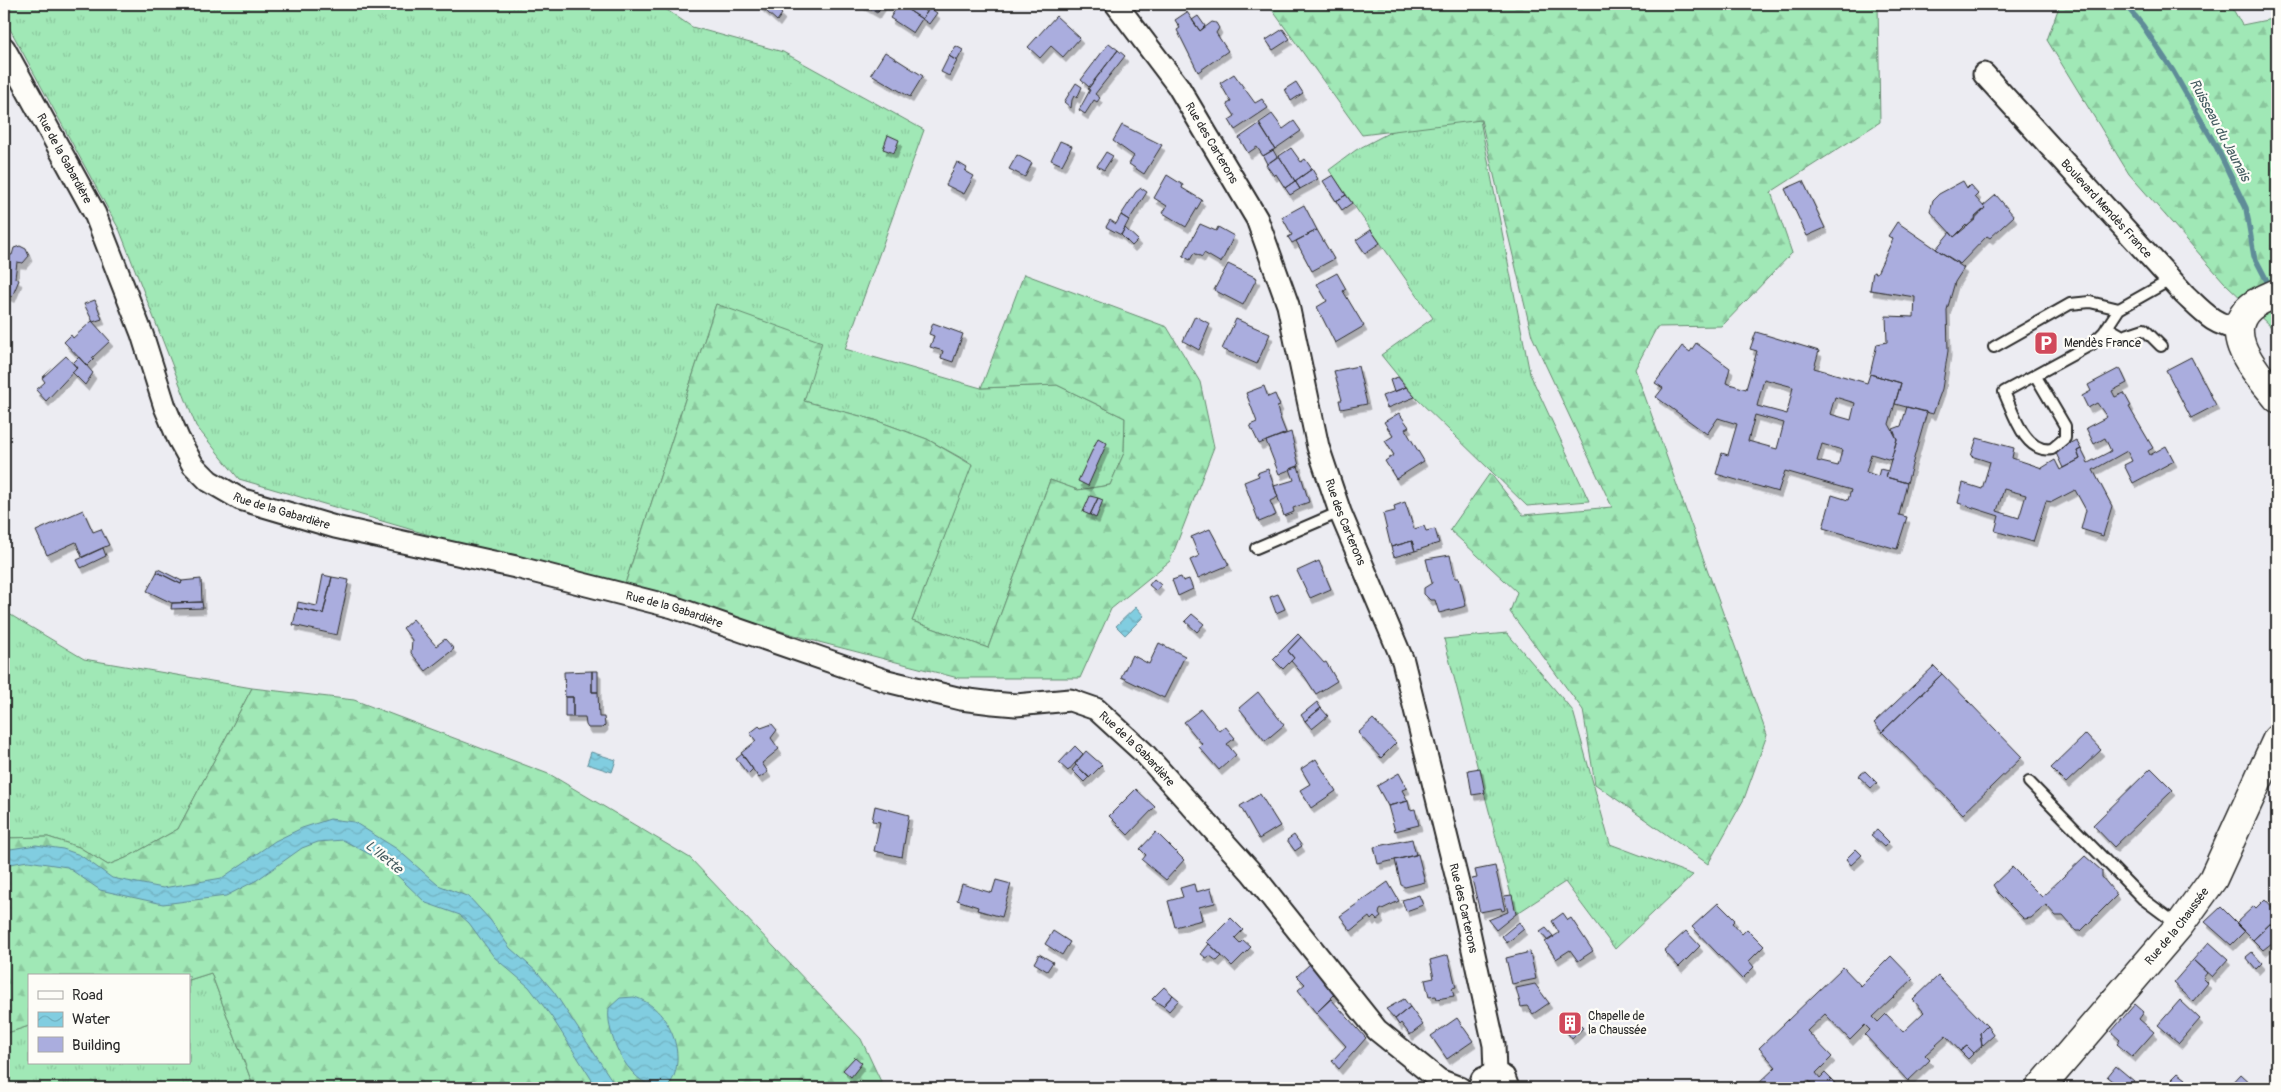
<svg xmlns="http://www.w3.org/2000/svg" width="2281" height="1092" viewBox="0 0 2281 1092" font-family="Pangolin,sans-serif">
  <defs>
    <pattern id="grass-tufts" width="24" height="20" patternUnits="userSpaceOnUse" patternTransform="scale(1.25)"><rect width="24" height="20" fill="#a0e8b6"/><path d="M3 7l-1-3M5 7V3M7 7l1-3M15 17l-1-3M17 17v-4M19 17l1-3" fill="none" stroke="#8ac79d"/></pattern>
    <pattern id="forest-firs" width="22" height="20" patternUnits="userSpaceOnUse" patternTransform="scale(1.25)"><rect width="22" height="20" fill="#a0e8b6"/><path d="M5 1l3.5 6h-7zM16 11l3.5 6h-7z" fill="#8ac79d"/></pattern>
    <pattern id="water-waves" width="16" height="10" patternUnits="userSpaceOnUse" patternTransform="scale(1.25)"><rect width="16" height="10" fill="#81cde0"/><path d="M0 5q4-4 8 0t8 0" fill="none" stroke="#70b0c0"/></pattern>
    <filter id="shadow"><feDropShadow dx="3" dy="5.5" stdDeviation="0" flood-color="#0004"/></filter>
  </defs>
  <rect width="100%" height="100%" fill="#ececf2"/>
  <filter id="ink" filterUnits="userSpaceOnUse"><feTurbulence type="fractalNoise" baseFrequency=".02" numOctaves="2"/><feDisplacementMap in="SourceGraphic" scale="10" xChannelSelector="R" yChannelSelector="G"/><feConvolveMatrix kernelMatrix="1 2 1 2 8 2 1 2 1" color-interpolation-filters="sRGB"/></filter>
  <g filter="url(#ink)">
    <path fill="url(#grass-tufts)" stroke="#668a70" d="M18,4H658L692,27L783,52L924,130L845,349L981,388L1057,385L1125,418L1124,453L1110,485L1078,490L1050,480L988,648L912,621L972,464L927,439L875,420L804,401L716,304L625,584L450,541L239,479L196,426L120,231L4,18V12Z
      M1469,91L1480,120L1530,374L1589,501L1527,506L1415,397L1381,355L1433,318L1329,170L1356,150Z
      M4,611L84,659L252,688L178,829L126,858L108,865L79,847L48,837L4,838Z
      M1507,633L1573,711L1610,844L1693,875L1615,949L1565,882L1516,914L1444,639Z
      M211,973L254,1088H4V1034L29,1026V1063H189V980Z"/>
    <path fill="url(#forest-firs)" stroke="#668a70" d="M1268,4H1878L1880,122L1771,192L1792,253L1722,326L1657,327L1635,369L1767,735L1744,799L1708,864L1595,784L1583,710L1510,612L1517,592L1450,530L1490,473L1523,515L1612,507L1532,336L1481,120L1362,135Z
      M2060,4H2230L2242,25L2277,18V117L2275,121L2277,124V344L2273,329L2224,282L2129,174L2047,40Z
      M1024,274L1167,327L1200,382L1214,447L1170,561L1111,609L1080,678H958L811,640L625,584L716,304L822,342L804,401L875,420L927,439L972,465L912,621L988,648L1050,480L1078,490L1110,485L1124,453L1125,418L1057,385L981,388Z
      M252,688L354,700L551,775L690,858L861,1039L884,1088H254L211,973L189,980V976H29V1026L4,1034V838L48,837L79,847L108,865L126,858L178,829Z"/>
    <path fill="url(#water-waves)" stroke="#5f8c98" d="M1136,607L1144,616L1125,635L1116,626Z
      M591,752L616,760L612,772L587,764Z
      M330,819L354,822L397,849L438,885L469,897L491,921L510,948L538,973L554,992L617,1088H597L551,1016L529,987L494,957L469,923L460,915L426,903L382,861L343,840L318,842L302,848L257,880L226,896L163,904L100,890L67,867L28,861L4,865V850L36,845L63,849L80,855L112,878L163,888L222,878L275,841L302,828Z
      M634,997C669,1006 691,1059 667,1088C632,1092 605,1037 609,1008L620,998Z"/>
    <g fill="none" stroke-linecap="round" stroke-linejoin="round">
      <path stroke="#5f8c98" stroke-width="5.5" d="M2125,4L2143,26L2173,71L2217,148L2246,208L2254,256L2267,281"/>
    </g>
    <path fill="#aaadde" stroke="#2b2b2b" fill-rule="evenodd" filter="url(#shadow)" d="M758,4H771L782,14L777,21Z
      M861,4H883L877,13Z
      M899,4L922,19L913,33L890,18Z
      M899,4H915L927,12L922,19Z
      M930,8L937,13L929,24L922,19Z
      M1187,12L1200,31L1212,22L1216,23L1219,28L1216,33L1228,51L1198,72L1177,30L1180,28L1175,20Z
      M1056,16L1080,38L1063,57L1051,46L1040,58L1028,47Z
      M1198,16L1205,26L1200,31L1192,20Z
      M1283,29L1290,39L1273,50L1266,40Z
      M1109,43L1118,50L1089,87L1081,80Z
      M956,46L963,50L957,61L949,56Z
      M1118,50L1125,56L1095,94L1100,98L1097,102L1094,100L1085,114L1079,110L1090,90L1088,89Z
      M885,52L923,76L910,97L871,74Z
      M949,56L957,61L949,76L941,72Z
      M1234,74L1255,103L1262,99L1268,108L1235,130L1229,120L1235,116L1227,104L1231,102L1220,83Z
      M1296,82L1303,93L1291,101L1285,89Z
      M1076,83L1082,87L1077,98L1074,96L1072,100L1071,108L1064,102Z
      M1272,114L1283,129L1294,121L1301,131L1275,149L1259,123Z
      M1259,124L1275,149L1263,156L1257,147L1248,153L1239,138Z
      M1122,125L1162,145L1144,174L1129,164L1134,156L1113,141Z
      M888,135L899,140L894,153L883,149Z
      M1060,141L1072,146L1062,165L1051,160Z
      M1291,148L1301,162L1305,159L1312,169L1295,181L1279,156Z
      M1273,150L1277,157L1267,164L1263,156Z
      M1106,152L1113,156L1104,170L1097,166Z
      M1017,155L1032,163L1025,177L1009,169Z
      M1279,156L1295,181L1285,188L1276,174L1274,176L1266,165Z
      M957,162L967,168L965,171L974,176L964,194L946,185Z
      M1312,169L1318,179L1300,189L1295,181Z
      M1167,175L1183,185L1182,188L1202,200L1186,227L1163,213L1167,206L1154,198Z
      M1333,175L1346,195L1336,201L1323,181Z
      M1295,181L1300,189L1290,195L1285,188Z
      M1803,181L1825,228L1807,236L1785,189Z
      M1963,181L1967,188L1970,185L1978,194L1975,197L1985,208L1975,217L1976,219L1954,237L1930,211L1933,200L1939,194Z
      M1141,188L1147,192L1129,220L1121,215L1136,192Z
      M1346,195L1352,203L1342,210L1336,201Z
      M1996,195L2014,216L1990,238L1987,236L1960,264L1936,249L1950,232L1954,237L1966,225L1967,227L1985,208L1983,206Z
      M1304,205L1317,230L1292,243L1288,237L1292,235L1282,217Z
      M1121,215L1129,220L1121,235L1106,227L1110,220L1116,224Z
      M1897,222L1964,268L1955,282L1947,310L1948,351L1942,389L1933,414L1895,404L1901,383L1870,374L1877,344L1887,342L1886,316L1914,317L1915,297L1870,290L1873,272L1877,273L1893,239L1888,236Z
      M1200,224L1216,231L1218,227L1234,236L1221,263L1204,253L1202,257L1194,253L1190,260L1183,256Z
      M1125,228L1138,240L1132,246L1121,235Z
      M1317,230L1334,259L1312,271L1296,241Z
      M1371,230L1380,243L1365,253L1356,240Z
      M20,246L26,249L29,256L23,263L17,262L15,278L19,280L12,297L4,294V254L12,255L14,248Z
      M1228,264L1257,278L1243,305L1214,290Z
      M1337,273L1346,289L1343,291L1364,326L1335,343L1317,307L1327,301L1317,284Z
      M95,300L102,319L93,322L84,304Z
      M1195,316L1210,324L1199,350L1183,341Z
      M1236,319L1270,334L1257,364L1222,349Z
      M92,321L110,341L92,358L94,359L87,366L64,342L71,335L73,338Z
      M933,323L963,334L953,362L941,358L943,351L930,347L934,336L929,334Z
      M1756,332L1819,351L1814,368L1867,383L1870,374L1901,383L1889,424L1897,439L1891,460L1871,454L1866,472L1878,476L1880,469L1888,471L1886,477L1907,483L1899,515L1907,517L1897,549L1823,528L1832,495L1848,500L1851,490L1785,471L1778,492L1716,474L1722,453L1728,455L1737,424L1718,418L1707,434L1656,397L1663,388L1655,383L1682,346L1690,352L1696,343L1730,368L1726,383L1746,389L1757,351L1750,349ZM1764,379L1793,387L1787,414L1757,406ZM1835,397L1855,403L1851,420L1830,414ZM1755,415L1784,423L1777,449L1748,441ZM1822,444L1842,450L1838,466L1817,461Z
      M66,356L77,368L46,401L36,390L45,382L42,378Z
      M79,357L93,373L85,385L72,372L77,368L73,363Z
      M2191,357L2216,405L2191,418L2166,370Z
      M1358,366L1367,404L1341,409L1339,400H1342L1334,371Z
      M2120,368L2127,383L2112,391L2115,397L2124,393L2131,406L2129,407L2153,448L2148,451L2150,455L2166,446L2174,461L2133,483L2124,465L2132,461L2127,451L2093,470L2112,506L2103,536L2081,529L2086,510L2075,490L2052,502L2046,501L2033,542L1995,531L1999,516L1958,503L1963,483L1982,489L1990,462L1971,456L1977,438L2014,448L2012,458L2042,468L2055,460L2060,470L2063,468L2080,459L2077,451L2081,449L2088,463L2111,451L2105,438L2094,444L2086,428L2107,417L2097,403L2088,408L2082,396L2091,391L2088,385ZM2004,489L2026,495L2019,518L1997,511Z
      M1398,377L1406,387L1394,392L1390,380Z
      M1264,386L1268,397L1275,394L1280,406L1277,407L1279,415L1286,433L1259,444L1250,425L1257,422L1246,393Z
      M1406,387L1415,397L1387,408L1382,396Z
      M1907,407L1927,412L1907,483L1886,477L1897,439L1893,429L1901,426Z
      M1399,413L1409,427L1405,429L1424,461L1396,479L1385,461L1394,455L1385,441L1393,436L1384,422Z
      M1291,432L1299,466L1279,474L1266,441Z
      M1098,438L1107,443L1088,486L1078,481Z
      M2076,440L2081,449L2077,451L2080,459L2063,468L2055,451Z
      M1298,466L1309,502L1293,508L1294,512L1284,516L1274,486L1294,480L1290,469Z
      M1268,469L1278,497L1270,501L1276,515L1259,522L1244,482L1259,476L1257,473Z
      M1090,496L1098,498L1090,515L1083,512Z
      M1098,498L1103,500L1096,518L1090,515Z
      M1405,502L1414,529L1424,526L1426,531L1435,529L1439,543L1415,551L1412,541L1391,547L1383,514L1395,511L1394,506Z
      M83,510L93,532L101,529L109,545L82,557L76,542L47,555L36,531Z
      M1210,529L1229,565L1198,578L1190,560L1199,556L1191,537Z
      M1412,541L1415,551L1394,557L1391,547Z
      M103,548L106,556L81,568L77,560Z
      M1450,555L1455,578H1459L1466,606L1439,613L1435,600H1430L1424,594V588L1432,583L1426,559Z
      M1319,561L1331,589L1310,598L1297,571Z
      M158,569L182,581L181,584L157,572Z
      M157,572L181,584L182,581L201,579L202,602L172,603L147,591Z
      M323,575L332,577L323,614L297,608L298,602L317,606Z
      M332,577L349,580L337,635L293,625L297,608L323,614Z
      M1181,577L1183,581L1189,579L1193,589L1178,596L1172,580Z
      M1154,579L1161,585L1156,591L1149,585Z
      M1278,594L1285,609L1276,613L1270,597Z
      M202,602L203,608L171,609L172,603Z
      M1192,614L1204,624L1197,632L1185,621Z
      M413,619L436,646L445,639L454,649L426,671L411,653L412,640L403,628Z
      M1298,634L1301,637L1288,651L1294,658L1283,669L1273,659Z
      M1301,637L1324,663L1326,662L1337,681L1316,694L1305,677L1291,661L1294,658L1288,651Z
      M1159,643L1185,656L1164,698L1121,677L1132,655L1149,664Z
      M1934,666L1942,674L1882,732L1874,723Z
      M592,671H598V692H592Z
      M592,671V692H598L599,717H604L605,725L602,728H588L586,725L585,717H573V697H565L564,672Z
      M1942,674L2022,757L1963,814L1882,732Z
      M1258,692L1284,725L1265,741L1239,708Z
      M565,697H573V717H565Z
      M1317,702L1321,708L1305,721L1301,715Z
      M1321,708L1328,716L1312,729L1305,721Z
      M1201,709L1219,731L1225,726L1235,738L1227,744L1236,755L1219,770L1199,747L1202,744L1184,722Z
      M1373,719L1396,743L1381,758L1358,733Z
      M772,724L777,730L771,738L779,749L762,763L768,772L759,778L741,753L756,741L750,733L759,726L761,728Z
      M2086,734L2101,750L2066,783L2051,768Z
      M1075,746L1083,754L1068,771L1059,763Z
      M1086,751L1102,765L1089,778L1075,764Z
      M742,754L753,769L748,774L736,759Z
      M1316,759L1336,791L1311,808L1300,790L1310,784L1301,769Z
      M1076,765L1089,777L1084,782L1072,770Z
      M1480,768L1485,793L1472,795L1468,770Z
      M2151,768L2173,790L2114,847L2093,825Z
      M1865,771L1877,783L1871,788L1858,776Z
      M1399,773L1407,788L1402,790L1408,801L1388,806L1377,786Z
      M1136,789L1155,807L1128,835L1109,816Z
      M1260,794L1280,826L1259,839L1240,806Z
      M1408,801L1410,810L1415,809L1419,825L1395,831L1388,806Z
      M875,806L909,815L902,857L874,851L880,822L872,821Z
      M1877,830L1889,842L1884,847L1871,835Z
      M1156,832L1184,860L1166,880L1142,860L1146,855L1140,849Z
      M1294,835L1302,846L1295,851L1287,840Z
      M1412,839L1416,855L1378,864L1374,847Z
      M1856,849L1862,855L1851,865L1846,859Z
      M1418,854L1425,882L1405,887L1401,885L1395,860Z
      M2085,856L2102,871V877L2117,895L2081,931H2076L2063,916H2056L2046,905L2031,918L2024,919L1998,893L1993,885L2012,867L2042,897Z
      M1495,866L1505,910L1502,911L1501,908L1480,912L1472,879L1477,878L1475,870Z
      M996,880L1011,884L1002,917L977,910L978,907L957,900L962,884L992,893Z
      M1388,882L1399,901L1380,910L1379,914L1381,917L1377,920L1374,917L1371,920L1369,917L1351,931L1340,916Z
      M1194,884L1196,892L1211,888L1215,903L1199,907L1202,920L1175,927L1168,901L1183,897L1180,888Z
      M1419,895L1423,905L1406,911L1402,900Z
      M1512,895L1516,914L1496,930L1488,920L1508,912L1504,896Z
      M2265,899L2277,912V917L2253,940L2236,923L2254,906L2256,908Z
      M1718,903L1735,920L1732,923L1742,934L1747,929L1764,946L1749,961L1754,967L1742,979L1692,927Z
      M2221,907L2245,931L2231,945L2205,922Z
      M1563,913L1568,920L1571,918L1593,951L1578,961L1570,950L1556,959L1545,942L1559,933L1552,921Z
      M1231,918L1243,930L1235,938L1240,943L1243,940L1251,947L1232,966L1207,942Z
      M1519,922L1524,929L1507,943L1502,936Z
      M2270,924L2277,931V939L2263,950L2253,940Z
      M1546,928L1554,937L1548,941L1540,932Z
      M1053,931L1070,942L1062,955L1045,944Z
      M1686,931L1700,946L1679,967L1664,951Z
      M2209,942L2228,959L2212,977L2193,960Z
      M1209,944L1222,956L1217,961L1210,956L1206,958L1201,954Z
      M1530,952L1536,979L1512,984L1506,958Z
      M2252,952L2262,963L2256,969L2246,957Z
      M1039,954L1053,962L1047,971L1034,963Z
      M1448,955L1456,987L1452,988L1454,996L1437,999L1436,996L1429,997L1425,980L1434,978L1430,960Z
      M1891,956L1913,979L1873,1017L1878,1022L1886,1014L1903,1032L1924,1012L1913,1000L1938,976L1987,1026L1980,1033L1982,1046L1974,1053L1967,1046L1960,1051L1946,1036L1925,1055L1930,1060L1908,1081L1865,1035L1870,1030L1865,1025L1850,1040L1825,1014L1807,1031L1832,1057L1816,1073L1820,1078L1825,1073L1840,1088H1809L1813,1085L1808,1080L1799,1088H1762L1758,1084L1776,1067L1759,1048L1843,967L1861,986Z
      M2193,960L2207,973L2203,978L2208,983L2193,1001L2173,983Z
      M1311,963L1324,979L1323,981L1335,994L1316,1013L1298,990L1305,984L1297,976Z
      M1535,984L1549,1003L1533,1014L1527,1006L1521,1007L1516,988Z
      M1164,987L1173,995L1163,1006L1152,999Z
      M1173,995L1179,1000L1169,1011L1163,1006Z
      M1331,999L1366,1038L1339,1069L1332,1061L1346,1046L1316,1013Z
      M1404,999L1410,1007L1395,1019L1386,1009Z
      M2180,1000L2200,1019L2179,1043L2158,1025Z
      M2135,1004L2144,1012L2139,1019L2154,1032L2132,1057L2117,1044L2120,1040L2111,1032Z
      M1410,1007L1423,1025L1410,1035L1401,1023L1399,1025L1395,1019Z
      M1567,1012L1583,1028L1572,1039L1558,1020Z
      M1457,1018L1473,1041L1447,1059L1431,1036Z
      M1987,1026L1994,1035L1982,1046L1980,1033Z
      M1967,1046L1974,1053L1968,1059L1960,1051Z
      M855,1057L862,1063L851,1077L843,1070Z
      M2116,1066L2134,1081L2128,1088H2121L2107,1077Z
      M2178,1073L2186,1079L2180,1086L2172,1079Z
      M2240,1074L2252,1085L2248,1088H2227Z"/>
    <g fill="none" stroke-linecap="round" stroke-linejoin="round">
      <g stroke="#2b2b2b" stroke-width="14">
        <path id="lane" d="M2107,327L2123,336L2144,329L2161,346
          M1994,347L2070,304L2090,302L2119,309L2172,279
          M2035,375L2065,426V438L2052,449C2024,454 2013,411 2004,392L2092,344L2104,332L2119,309
          M1256,548L1340,512
          M2029,782L2143,899L2178,925"/>
      </g>
      <g stroke="#2b2b2b" stroke-width="25">
        <g id="street">
          <path id="s1" d="M1116,4L1178,86L1257,219L1288,305L1318,447L1340,512L1403,661L1461,895L1494,1045L1495,1073"/>
          <path id="s2" d="M4,48L95,214L142,334L165,407L178,438L193,465L209,481L240,499L335,527L516,567L673,607L887,681L961,699L993,703L1016,705L1070,700L1096,709L1144,753L1252,873L1377,1030L1439,1080L1460,1088"/>
          <path id="s3" d="M1984,74L2185,295C2202,311 2215,327 2240,328"/>
          <path d="M1479,1088L1482,1079L1495,1073L1504,1077L1508,1088"/>
        </g>
      </g>
      <g stroke="#2b2b2b" stroke-width="31">
        <g id="secondary">
          <path d="M2277,293C2271,296 2263,299 2256,303C2215,330 2258,374 2277,398"/>
          <path id="s4" d="M2040,1088L2179,926L2213,879L2277,739"/>
        </g>
      </g>
      <use href="#lane" stroke="#fdfcf7" stroke-width="10"/>
      <use href="#street" stroke="#fdfcf7" stroke-width="21"/>
      <use href="#secondary" stroke="#fdfcf7" stroke-width="28"/>
    </g>
  </g>
  <defs>
    <g id="parking-square" transform="scale(1.25)"><rect x="-9" y="-9" width="18" height="18" rx="4" fill="#d1495b" stroke="#fdfcf7"/><path d="M-3.5-5.5H1a3.5 3.5 0 0 1 0 7H-1V5.5H-3.5ZM-1-3.4V-.6H.8a1.4 1.4 0 0 0 0-2.8Z" fill="#fff"/></g>
    <g id="building-square" transform="scale(1.25)"><rect x="-9" y="-9" width="18" height="18" rx="4" fill="#d1495b" stroke="#fdfcf7"/><path d="M-4-6H4V6H1V3H-1V6H-4ZM-2.5-4.3h1.7v1.8h-1.7ZM.8-4.3h1.7v1.8H.8ZM-2.5-1h1.7V.8h-1.7ZM.8-1h1.7V.8H.8Z" fill="#fff"/></g>
  </defs>
  <g fill-rule="evenodd">
    <use href="#parking-square" x="2046" y="343"/>
    <use href="#building-square" x="1570" y="1023"/>
  </g>
  <g text-anchor="middle" dominant-baseline="central" stroke-width="4.5" stroke-linejoin="round" paint-order="stroke">
    <g font-size="12" fill="#2b2b2b" stroke="#fdfcf7">
      <text stroke="none"><textPath href="#s1" startOffset="169">Rue des Carterons</textPath></text>
      <text stroke="none"><textPath href="#s2" startOffset="126">Rue de la Gabardière</textPath></text>
      <text stroke="none"><textPath href="#s3" startOffset="182">Boulevard Mendès France</textPath></text>
      <text stroke="none"><textPath href="#s2" startOffset="561">Rue de la Gabardière</textPath></text>
      <text stroke="none"><textPath href="#s1" startOffset="574">Rue des Carterons</textPath></text>
      <text stroke="none"><textPath href="#s2" startOffset="966">Rue de la Gabardière</textPath></text>
      <text stroke="none"><textPath href="#s2" startOffset="1461">Rue de la Gabardière</textPath></text>
      <text stroke="none"><textPath href="#s1" startOffset="979">Rue des Carterons</textPath></text>
      <text stroke="none"><textPath href="#s4" startOffset="212">Rue de la Chaussée</textPath></text>
    </g>
    <g font-size="12" fill="#2b2b2b" stroke="#fdfcf7" text-anchor="start">
      <text x="2064" y="343">Mendès France</text>
      <text x="1588" y="1016">Chapelle de<tspan x="1588" dy="14">la Chaussée</tspan></text>
    </g>
    <g font-size="14" font-style="italic" fill="#455c61" stroke="#fdfcf7">
      <text transform="translate(2220 130) rotate(62)">Ruisseau du Jaunais</text>
      <text transform="translate(384 857) rotate(39)">L'Ilette</text>
    </g>
  </g>
  <rect width="2281" height="1092" fill="none" stroke="#fdfcf7" stroke-width="20"/>
  <rect x="10" y="10" width="2261" height="1072" fill="none" stroke="#2b2b2b" stroke-width="2" filter="url(#ink)"/>
  <rect x="28" y="974" width="162" height="90" fill="#fdfcf7" stroke="#a9a8a5"/>
  <rect x="38" y="991" width="25" height="8" fill="#fdfcf7" stroke="#a9a8a5"/>
  <text x="72" y="1000" font-size="15" fill="#2b2b2b">Road</text>
  <rect x="38" y="1012" width="25" height="15" fill="url(#water-waves)" stroke="#a9a8a5"/>
  <text x="72" y="1024" font-size="15" fill="#2b2b2b">Water</text>
  <rect x="38" y="1037" width="25" height="15" fill="#aaadde" stroke="#a9a8a5"/>
  <text x="72" y="1050" font-size="15" fill="#2b2b2b">Building</text>
</svg>
